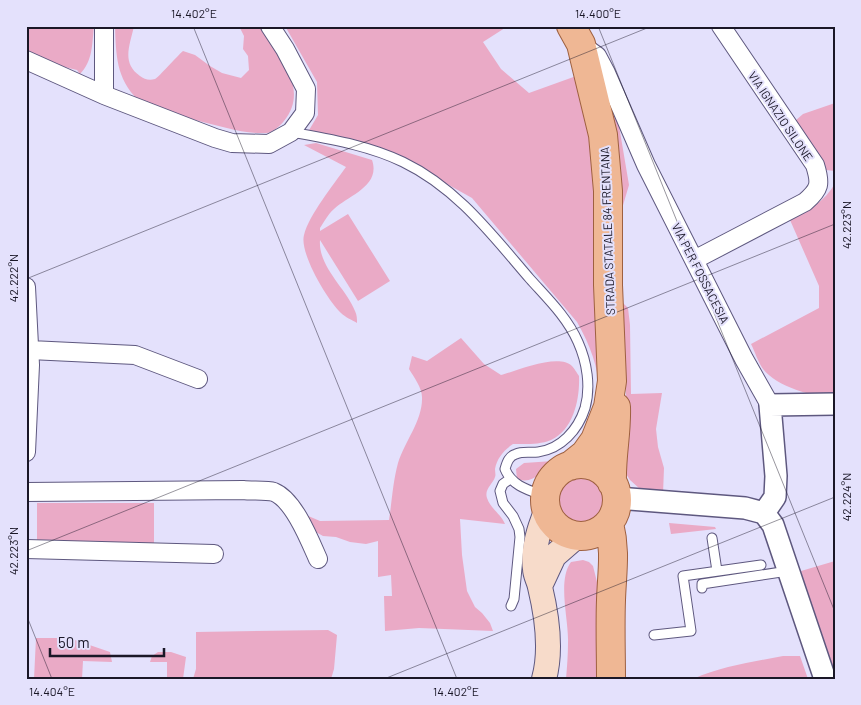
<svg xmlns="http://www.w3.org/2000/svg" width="861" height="705" viewBox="0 0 861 705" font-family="Barlow,sans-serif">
  <rect width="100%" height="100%" fill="#e4e1fc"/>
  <path fill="#eaaac6" d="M26,26H94C92,44 93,61 80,74L77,70L56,65L29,53L26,51Z
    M115,26H134C130,45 121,63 140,76C144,79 149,81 155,79C159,77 176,57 183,51L195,55L210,66L222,73L241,78L249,70L248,56L243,49L244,36L239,26H261C279,54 310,89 284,121C280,126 272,133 266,133C243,134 220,126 199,121C186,117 146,108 138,100C116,78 116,55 115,26Z
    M285,26H508L483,42L501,69L529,93L579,75L594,140L599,183L598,212L602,359L600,404L590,433L582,446L572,454L561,457C612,420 605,371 577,322L472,198L406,161L373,147L308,132L318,115L317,82Z
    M611,99L617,114L629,185L621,212L606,100Z
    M835,103V171L826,170L795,121L803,114Z
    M316,143L372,160C381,186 349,195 334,209C328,214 324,222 320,228V231L348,214L390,281L358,301L320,240C318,267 346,288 355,311C357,315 357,319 357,323C352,320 345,317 341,313C328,301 299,253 304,235C309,215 334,184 346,167L304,145Z
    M835,183V397C813,397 777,387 763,369C758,362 755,352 751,344L819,308V286L790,220C808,210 825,202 835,183Z
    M623,303L628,308L630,325L631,394L662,393L656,429L658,447L664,468L663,494L647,492L640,489L630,480L621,466L626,394Z
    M461,338L484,364L501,375C517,371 558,353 572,366C574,368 577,373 579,376C580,398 574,430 551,440C539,445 525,444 513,444C504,450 497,458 495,469C495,472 496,475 495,477C493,484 484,489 487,498C490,508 501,514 505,524L460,519L462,555L467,591L475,607L482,613L490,623L493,631L419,628L385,631L384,596H392L391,575L378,577V541L366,544L350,542L336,537L323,536L314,531L306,515L320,521L389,520C392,501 393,481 398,463C405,441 423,420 422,397C422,388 414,377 409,369L412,356L427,361Z
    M553,461C543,471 533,485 517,479L516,469L524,463Z
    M556 500a24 24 0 1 1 48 0a24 24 0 1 1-48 0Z
    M37,503H154V547L37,544Z
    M669,523L715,527L716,529L671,534Z
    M583,560L589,562L593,566L602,602L603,679H566C567,667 568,655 568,643C569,620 557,581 571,562Z
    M835,561V673L830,674L808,604L801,571Z
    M328,630L337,635L334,669L331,679H222L212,677L213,679H193L196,669V632Z
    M36,638H69L110,652L112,662L83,661L82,679H34Z
    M158,652H171L186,657L183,679H167V662H150L152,656Z
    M783,656H800L808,679H693C722,666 753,662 783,656Z"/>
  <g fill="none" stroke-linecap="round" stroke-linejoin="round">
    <g stroke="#5e587f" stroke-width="11">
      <path id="service" d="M291,132C329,139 368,145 403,162C457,188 492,235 530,279C547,298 567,317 578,342C587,362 591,387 585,408C578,430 561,449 538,452C531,453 522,451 516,454C509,456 507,462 505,469C512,486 528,490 545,496
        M510,479L503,484L500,491L503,503L513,516L519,529L520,537L514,599L511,606
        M712,538L717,571
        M702,588V584L788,571
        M654,635L691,631L683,576L761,565"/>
    </g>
    <g stroke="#5e587f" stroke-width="20">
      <path id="minor" d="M583,46L597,56L606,73L646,165L744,359L770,405
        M26,60L104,95L215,138L232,143L269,144L291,132L305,113L306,89L285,49L270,26
        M104,95V26
        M694,260L805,202C820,189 821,184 815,165L721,26
        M26,287L30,365L26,452
        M30,350L135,355L198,379
        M26,492L243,490C251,491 267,490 274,492C294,500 310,541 318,559
        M26,549L214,554"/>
    </g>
    <g stroke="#5e587f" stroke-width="24">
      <path id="tertiary" d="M617,498L745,508L764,513L773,525L825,679
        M764,513L775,497L776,476L770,405L835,404"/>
    </g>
    <g stroke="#5e587f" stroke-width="26">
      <path id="secondary" d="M540,586L554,556L577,536
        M544,679C552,650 547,616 540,587C539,581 535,575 535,569C532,550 539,529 546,512"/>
    </g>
    <g stroke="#9e6040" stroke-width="30">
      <path id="primary" d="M545 500a36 36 0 1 1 72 0a36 36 0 1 1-72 0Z
        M570,466L585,454L595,440L608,407L612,381L608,285V191L603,135L581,44L571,26
        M612,483C611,457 617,432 616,407
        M609,523C616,552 612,571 611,600C610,626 611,653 611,679"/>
    </g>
    <use href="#service" stroke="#fff" stroke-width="9"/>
    <use href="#minor" stroke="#fff" stroke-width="18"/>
    <use href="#tertiary" stroke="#fff" stroke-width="21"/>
    <use href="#secondary" stroke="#f7dbca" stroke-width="24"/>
    <use href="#primary" stroke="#efb794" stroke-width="28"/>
  </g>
  <path fill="none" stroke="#1a1727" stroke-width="1" stroke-opacity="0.45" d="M193,26L457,679M598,26L835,612M26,279L652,26M26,551L835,224M26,614L52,679M384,679L835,497"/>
  <g text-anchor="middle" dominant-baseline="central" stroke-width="4" stroke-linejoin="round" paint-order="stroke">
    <g font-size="12" fill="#1a1727" stroke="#e4e1fc">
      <text transform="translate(781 116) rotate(56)">VIA IGNAZIO SILONE</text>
      <text transform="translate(607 231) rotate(-92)">STRADA STATALE 84 FRENTANA</text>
      <text transform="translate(701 273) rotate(63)">VIA PER FOSSACESIA</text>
    </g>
  </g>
  <rect width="861" height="705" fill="none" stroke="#e4e1fc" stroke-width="55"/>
  <path d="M50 648v8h114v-8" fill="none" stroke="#1a1727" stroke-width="2.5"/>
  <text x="58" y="648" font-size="15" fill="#1a1727" stroke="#e4e1fc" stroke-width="4" paint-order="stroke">50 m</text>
  <rect x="28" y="28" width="806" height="650" fill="none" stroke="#1a1727" stroke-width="2"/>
  <g font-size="12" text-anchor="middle" fill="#1a1727">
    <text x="194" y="18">14.402°E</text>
    <text x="598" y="18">14.400°E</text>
    <text transform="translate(847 225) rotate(-90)" y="4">42.223°N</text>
    <text transform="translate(14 278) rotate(-90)" y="4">42.222°N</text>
    <text transform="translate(847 497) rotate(-90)" y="4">42.224°N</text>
    <text transform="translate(14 551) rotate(-90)" y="4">42.223°N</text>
    <text x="52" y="696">14.404°E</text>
    <text x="456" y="696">14.402°E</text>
  </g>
</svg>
